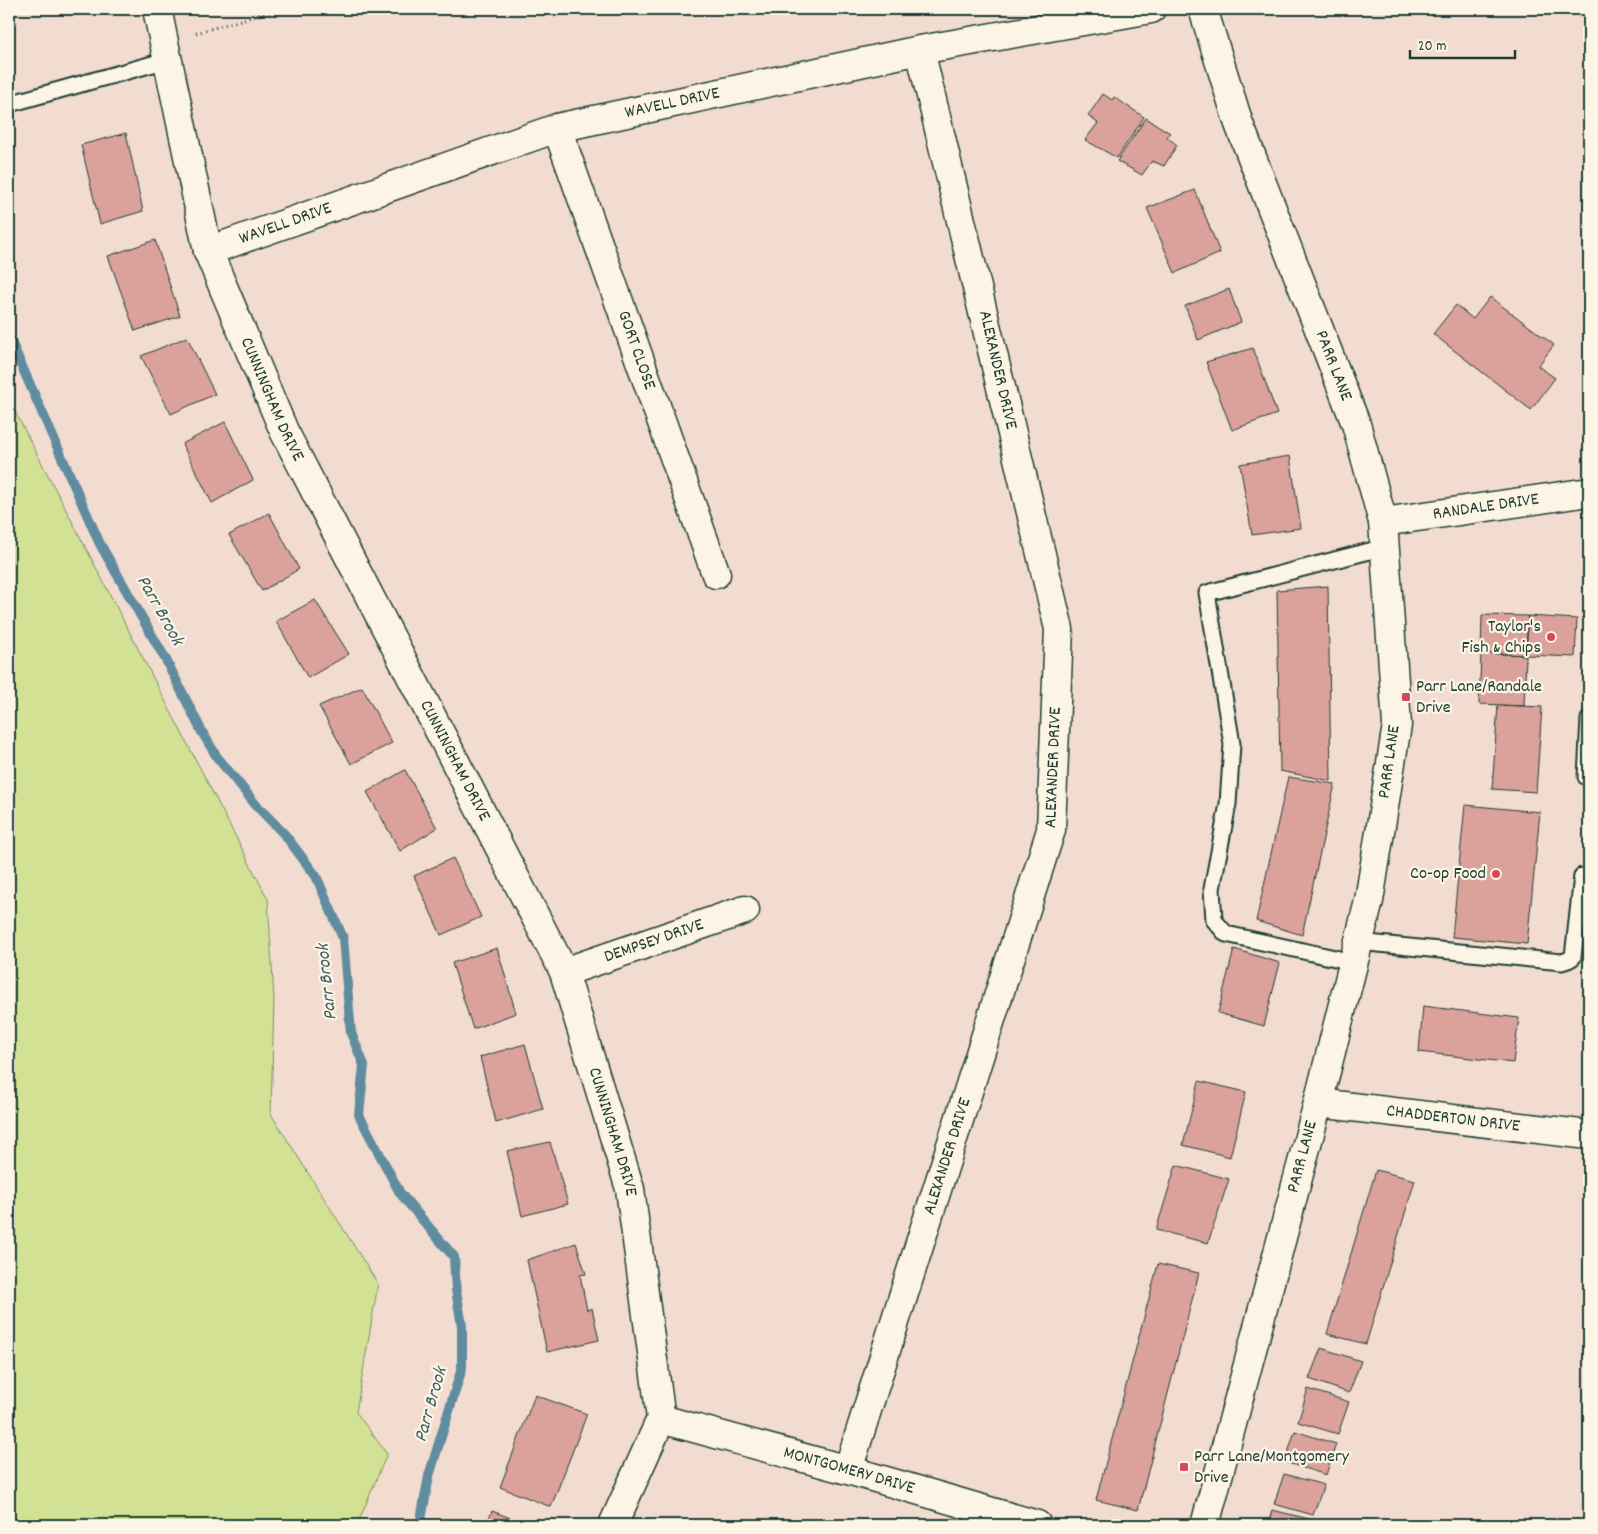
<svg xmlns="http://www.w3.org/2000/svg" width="1598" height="1534" viewBox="0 0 1598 1534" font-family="Dekko,sans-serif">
  <rect width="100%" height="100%" fill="#f2dccf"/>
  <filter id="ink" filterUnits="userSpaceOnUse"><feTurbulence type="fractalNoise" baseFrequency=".02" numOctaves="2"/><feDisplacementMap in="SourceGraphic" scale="10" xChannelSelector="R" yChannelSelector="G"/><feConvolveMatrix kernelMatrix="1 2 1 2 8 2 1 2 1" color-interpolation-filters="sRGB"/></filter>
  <g filter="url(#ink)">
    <path fill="#d3e194" stroke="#798f64" d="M9,400L268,899L274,999L271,1114L378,1284L356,1412L387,1454L357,1525H9Z"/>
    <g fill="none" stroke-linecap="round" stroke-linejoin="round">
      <path stroke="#608ca0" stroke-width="10" d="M9,337L100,544L166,660L202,732L217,757L256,805L285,835L316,876L343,938L351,1033L364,1065L359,1115L400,1193L454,1257L456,1290L462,1326V1368L429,1476L420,1525"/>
    </g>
    <path fill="#dba19b" stroke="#1f3d34" d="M1103,94L1112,100L1114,97L1144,117L1117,158L1085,140L1098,123L1088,116Z
      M1146,118L1170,133L1167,137L1177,145L1164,166L1152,161L1142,175L1117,161Z
      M126,133L143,211L100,224L81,145Z
      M1195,190L1220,253L1175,273L1147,208Z
      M155,240L180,316L135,331L108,256Z
      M1229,289L1241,322L1198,340L1185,306Z
      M1490,297L1554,345L1538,366L1555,378L1531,410L1433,334L1456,305L1473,319Z
      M187,337L215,394L171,414L141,356Z
      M1253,348L1277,414L1232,430L1206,362Z
      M225,422L253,480L212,503L182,444Z
      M1290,456L1301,528L1252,535L1240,464Z
      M269,513L299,569L262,591L229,535Z
      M1328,586L1331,781L1280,771L1277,590Z
      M315,600L349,654L308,678L276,621Z
      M1482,615L1528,616L1526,655L1481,653Z
      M1528,616L1577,619L1575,657L1526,655Z
      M1481,653L1526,655L1524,706L1479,704Z
      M362,687L392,743L351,764L319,706Z
      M1498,705L1542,707L1536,792L1492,789Z
      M405,770L437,828L400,851L367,792Z
      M1288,777L1335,784L1302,935L1256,921Z
      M1465,805L1540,812L1527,944L1452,937Z
      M453,858L481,917L441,935L414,876Z
      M497,948L516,1013L473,1029L452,963Z
      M1234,949L1280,963L1264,1026L1218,1013Z
      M1423,1006L1519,1018L1513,1063L1419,1052Z
      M525,1044L543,1109L496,1123L480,1057Z
      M1199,1081L1246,1092L1230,1157L1183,1145Z
      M550,1142L568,1204L522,1216L507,1151Z
      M1176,1165L1229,1179L1208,1243L1156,1230Z
      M1376,1170L1415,1180L1366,1344L1327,1334Z
      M576,1243L586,1274L580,1275L587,1310L592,1308L599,1340L547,1352L527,1260Z
      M1158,1264L1199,1273L1138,1510L1096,1500Z
      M1321,1348L1361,1361L1349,1393L1309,1379Z
      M1308,1389L1349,1402L1338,1434L1298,1422Z
      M535,1395L587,1414L551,1507L500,1487Z
      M1295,1431L1336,1444L1326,1475L1285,1462Z
      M1284,1474L1324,1485L1313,1515L1274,1504Z
      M1272,1510L1330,1524L1333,1525H1268Z
      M492,1511L529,1525H486Z"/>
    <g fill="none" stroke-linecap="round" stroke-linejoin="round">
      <g stroke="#1f3d34" stroke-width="19">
        <path id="lane" d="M9,104L167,60
          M1586,777L1589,719
          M1358,942L1562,962L1568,960L1573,957L1582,876
          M1353,962L1226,934L1214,920L1212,889L1228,804L1232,744L1207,593L1385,547"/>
      </g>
      <g stroke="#1f3d34" stroke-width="31">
        <g id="street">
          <path id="s1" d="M157,9L208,251L284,431L564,972L630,1189L661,1419L613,1525"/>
          <path id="s2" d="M557,128L716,574"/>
          <path id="s3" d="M208,251L557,128L920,50L1151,9"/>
          <path id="s4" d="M1383,522L1589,492"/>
          <path id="s5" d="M564,972L745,910"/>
          <path id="s6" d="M1318,1103L1589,1135"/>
          <path id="s7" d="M661,1419L848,1470L1037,1525"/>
          <path id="s8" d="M848,1470L1051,830L1059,629L920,50"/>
        </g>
      </g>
      <g stroke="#1f3d34" stroke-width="31">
        <g id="secondary">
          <path id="s9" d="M1203,9L1239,124L1356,424L1383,522L1397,725L1369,901L1318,1103L1205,1525"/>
        </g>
      </g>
      <path stroke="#1f3d34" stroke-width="3" stroke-dasharray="1 4" stroke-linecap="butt" d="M196,33L279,9"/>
      <use href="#lane" stroke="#fcf5e5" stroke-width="15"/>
      <use href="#street" stroke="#fcf5e5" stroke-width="28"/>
      <use href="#secondary" stroke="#fcf5e5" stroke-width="28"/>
    </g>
  </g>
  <g fill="#d1495b" stroke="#fcf5e5" stroke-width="2">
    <circle cx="1551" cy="637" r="5"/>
    <rect x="1401" y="692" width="10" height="10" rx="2.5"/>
    <circle cx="1496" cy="874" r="5"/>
    <rect x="1179" y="1462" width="10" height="10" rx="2.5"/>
  </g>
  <g text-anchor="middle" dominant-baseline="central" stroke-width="4.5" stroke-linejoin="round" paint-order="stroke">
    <g font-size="18" fill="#1f3d34" stroke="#fcf5e5">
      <text stroke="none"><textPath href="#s3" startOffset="488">WAVELL DRIVE</textPath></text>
      <text stroke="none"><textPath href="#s3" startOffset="82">WAVELL DRIVE</textPath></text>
      <text stroke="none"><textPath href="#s2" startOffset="236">GORT CLOSE</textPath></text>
      <text stroke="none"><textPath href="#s9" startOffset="380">PARR LANE</textPath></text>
      <text transform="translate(997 370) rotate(77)">ALEXANDER DRIVE</text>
      <text stroke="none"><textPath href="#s1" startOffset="409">CUNNINGHAM DRIVE</textPath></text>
      <text stroke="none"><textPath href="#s4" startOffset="104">RANDALE DRIVE</textPath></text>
      <text stroke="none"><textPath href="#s1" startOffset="814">CUNNINGHAM DRIVE</textPath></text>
      <text transform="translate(1390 762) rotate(-82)">PARR LANE</text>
      <text stroke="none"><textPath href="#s8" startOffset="734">ALEXANDER DRIVE</textPath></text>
      <text stroke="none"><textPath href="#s5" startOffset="95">DEMPSEY DRIVE</textPath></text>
      <text stroke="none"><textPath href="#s6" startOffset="136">CHADDERTON DRIVE</textPath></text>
      <text stroke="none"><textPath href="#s1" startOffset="1219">CUNNINGHAM DRIVE</textPath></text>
      <text stroke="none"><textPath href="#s8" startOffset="329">ALEXANDER DRIVE</textPath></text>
      <text transform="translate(1303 1157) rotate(-75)">PARR LANE</text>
      <text stroke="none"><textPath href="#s7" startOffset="195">MONTGOMERY DRIVE</textPath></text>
    </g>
    <g font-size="18" fill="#1f3d34" stroke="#fcf5e5" text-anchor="end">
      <text x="1541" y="627">Taylor's<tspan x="1541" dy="21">Fish &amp; Chips</tspan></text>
      <text x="1416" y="687" text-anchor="start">Parr Lane/Randale<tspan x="1416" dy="21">Drive</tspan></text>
      <text x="1486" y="874">Co-op Food</text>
      <text x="1194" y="1457" text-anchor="start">Parr Lane/Montgomery<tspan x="1194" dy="21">Drive</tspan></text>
    </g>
    <g font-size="19" font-style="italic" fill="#3a5e61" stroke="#fcf5e5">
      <text transform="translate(159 611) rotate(61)">Parr Brook</text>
      <text transform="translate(328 982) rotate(-96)">Parr Brook</text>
      <text transform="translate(432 1405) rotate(-74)">Parr Brook</text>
    </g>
  </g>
  <rect width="1598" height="1534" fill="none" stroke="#fcf5e5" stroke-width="30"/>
  <rect x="15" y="15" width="1568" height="1504" fill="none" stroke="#1f3d34" stroke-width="2" filter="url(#ink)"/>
  <path d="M1410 50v8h105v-8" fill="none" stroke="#1f3d34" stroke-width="2.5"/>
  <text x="1418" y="50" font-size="15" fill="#1f3d34" stroke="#fcf5e5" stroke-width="4" paint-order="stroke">20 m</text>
</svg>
